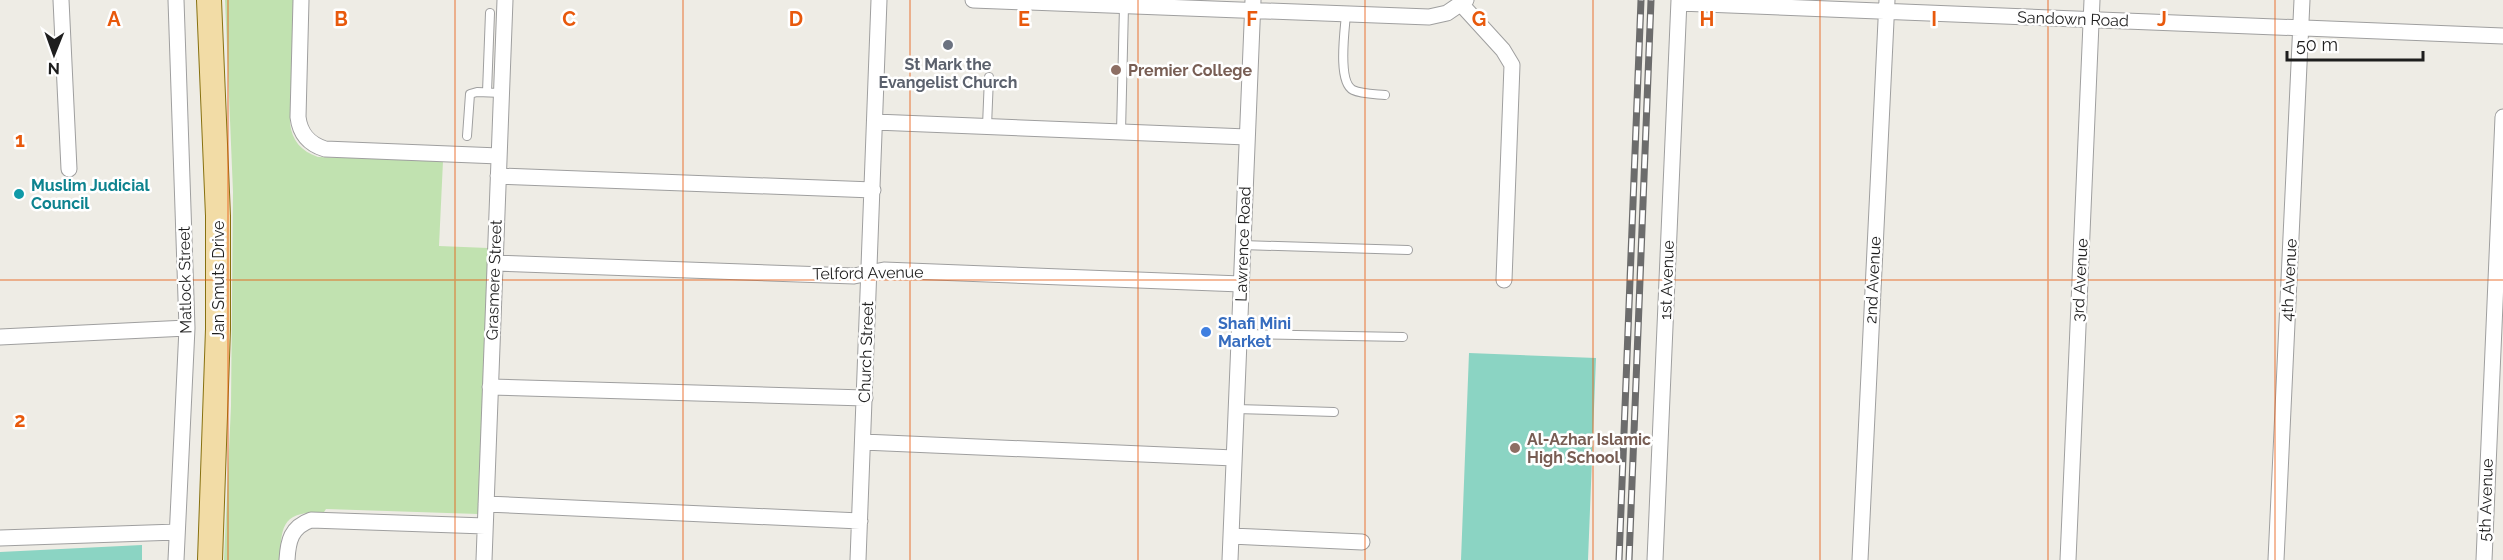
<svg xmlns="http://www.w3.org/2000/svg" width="2503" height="560" viewBox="0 0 2503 560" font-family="Raleway,sans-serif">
  <rect width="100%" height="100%" fill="#eeece5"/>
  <path fill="#c1e2b0" d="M225,0H293L290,123C292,141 301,151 318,157L443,161L439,246L488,248L478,514L326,509L324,512C284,512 281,522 280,560H224L231,406L233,192Z"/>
  <path fill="#8bd4c3" d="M1469,353L1596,358L1588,560H1461Z
    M142,545V560H0V552Z"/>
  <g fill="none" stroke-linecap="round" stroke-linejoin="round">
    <g stroke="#9f9f9f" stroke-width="10">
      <path id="service" d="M1346,14C1345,29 1337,82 1353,90C1361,94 1375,94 1385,95
        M487,92L490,13
        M987,126L989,77
        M1121,132L1124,6
        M467,136L470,94L477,92L502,93
        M1242,245L1408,250
        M1239,334L1403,337
        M1236,409L1334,412"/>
    </g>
    <g stroke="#9f9f9f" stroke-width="17">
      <path id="minor" d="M61,0L69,169
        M176,0L187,328L176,560
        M301,0L298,117C300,134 309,144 325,149L499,156
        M973,0L1429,17L1447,13L1466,0
        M1679,3L2503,36
        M1461,4L1503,50L1512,65L1504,280
        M875,122L1247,137
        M498,176L873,190
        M495,263L854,276L884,270L1241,284
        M0,337L187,328
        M490,387L865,398
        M863,442L1234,458
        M486,504L860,521
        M1231,536L1362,542
        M0,538L177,532
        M287,560C288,541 291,527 311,520L485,526
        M484,560L505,0
        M858,560L879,0
        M1230,560L1253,0
        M1655,560L1679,0
        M1860,560L1887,0
        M2068,560L2092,0
        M2276,560L2302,0
        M2484,560L2503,117"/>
    </g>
    <g stroke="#877110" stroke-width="26">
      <path id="primary" d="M209,0L218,216V329L210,560"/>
    </g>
    <use href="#service" stroke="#fff" stroke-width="8"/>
    <use href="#minor" stroke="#fff" stroke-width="15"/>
    <use href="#primary" stroke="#f2dca6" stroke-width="24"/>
    <g stroke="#6c6c6c" stroke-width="7">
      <path id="rail" d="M1619,560L1641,0
        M1629,560L1651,0"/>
    </g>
    <use href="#rail" stroke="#fff" stroke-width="4.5" stroke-dasharray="14" stroke-linecap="butt"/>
  </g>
  <path fill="none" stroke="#e8590c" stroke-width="1.5" stroke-opacity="0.55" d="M228,0V560M455,0V560M683,0V560M910,0V560M1138,0V560M1365,0V560M1593,0V560M1820,0V560M2048,0V560M2275,0V560M0,280H2503"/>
  <circle fill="#6b7280" stroke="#fff" stroke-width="2" cx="948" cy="45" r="6"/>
  <g fill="#8d6e63" stroke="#fff" stroke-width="2">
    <circle cx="1116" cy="70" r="6"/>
    <circle cx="1515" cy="448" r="6"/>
  </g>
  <circle fill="#0f9aa8" stroke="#fff" stroke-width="2" cx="19" cy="194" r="6"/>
  <circle fill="#3f7fe0" stroke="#fff" stroke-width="2" cx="1206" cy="332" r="6"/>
  <g text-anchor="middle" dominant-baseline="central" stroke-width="5" stroke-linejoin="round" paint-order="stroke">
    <g font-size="16" fill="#1e1e1e" stroke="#fff">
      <text transform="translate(2073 19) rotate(2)">Sandown Road</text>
      <text transform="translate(1243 244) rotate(-88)">Lawrence Road</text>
      <text transform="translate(868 273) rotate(-1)">Telford Avenue</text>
      <text transform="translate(185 280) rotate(-91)">Matlock Street</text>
      <text transform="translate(218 280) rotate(-90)">Jan Smuts Drive</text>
      <text transform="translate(494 280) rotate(-88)">Grasmere Street</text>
      <text transform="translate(1667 280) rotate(-88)">1st Avenue</text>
      <text transform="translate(1873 280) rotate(-87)">2nd Avenue</text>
      <text transform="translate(2080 280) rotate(-87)">3rd Avenue</text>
      <text transform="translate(2289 280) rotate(-87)">4th Avenue</text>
      <text transform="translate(866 352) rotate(-88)">Church Street</text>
      <text transform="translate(2486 500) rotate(-88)">5th Avenue</text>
    </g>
    <g font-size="16" font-weight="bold" fill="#5b616d" stroke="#fff">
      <text x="948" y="64">St Mark the<tspan x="948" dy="18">Evangelist Church</tspan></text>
    </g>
    <g font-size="16" font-weight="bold" fill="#785e54" stroke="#fff" text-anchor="start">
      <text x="1128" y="70">Premier College</text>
      <text x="1527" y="439">Al-Azhar Islamic<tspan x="1527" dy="18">High School</tspan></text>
    </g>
    <g font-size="16" font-weight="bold" fill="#0d838f" stroke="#fff" text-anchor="start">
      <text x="31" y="185">Muslim Judicial<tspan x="31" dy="18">Council</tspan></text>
    </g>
    <g font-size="16" font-weight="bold" fill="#366cbe" stroke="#fff" text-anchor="start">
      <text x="1218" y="323">Shafi Mini<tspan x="1218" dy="18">Market</tspan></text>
    </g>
  </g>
  <g font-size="20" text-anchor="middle" font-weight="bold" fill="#e8590c" stroke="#fff" stroke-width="5" stroke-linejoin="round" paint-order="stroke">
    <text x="114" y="26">A</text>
    <text x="341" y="26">B</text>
    <text x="569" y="26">C</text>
    <text x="796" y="26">D</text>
    <text x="1024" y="26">E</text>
    <text x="1252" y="26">F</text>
    <text x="1479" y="26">G</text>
    <text x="1707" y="26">H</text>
    <text x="1934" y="26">I</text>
    <text x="2162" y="26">J</text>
    <text x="20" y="147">1</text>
    <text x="20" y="427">2</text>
  </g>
  <g transform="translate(54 54) rotate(181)" stroke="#ffffff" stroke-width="4.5" paint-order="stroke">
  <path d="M0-4.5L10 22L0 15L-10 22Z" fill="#1e1e1e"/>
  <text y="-9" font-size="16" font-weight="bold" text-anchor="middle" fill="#1e1e1e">N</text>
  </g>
  <path d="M2287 51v9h136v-9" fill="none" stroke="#1e1e1e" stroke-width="3"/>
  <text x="2296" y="51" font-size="18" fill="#1e1e1e" stroke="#ffffff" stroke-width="4.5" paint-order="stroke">50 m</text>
</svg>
